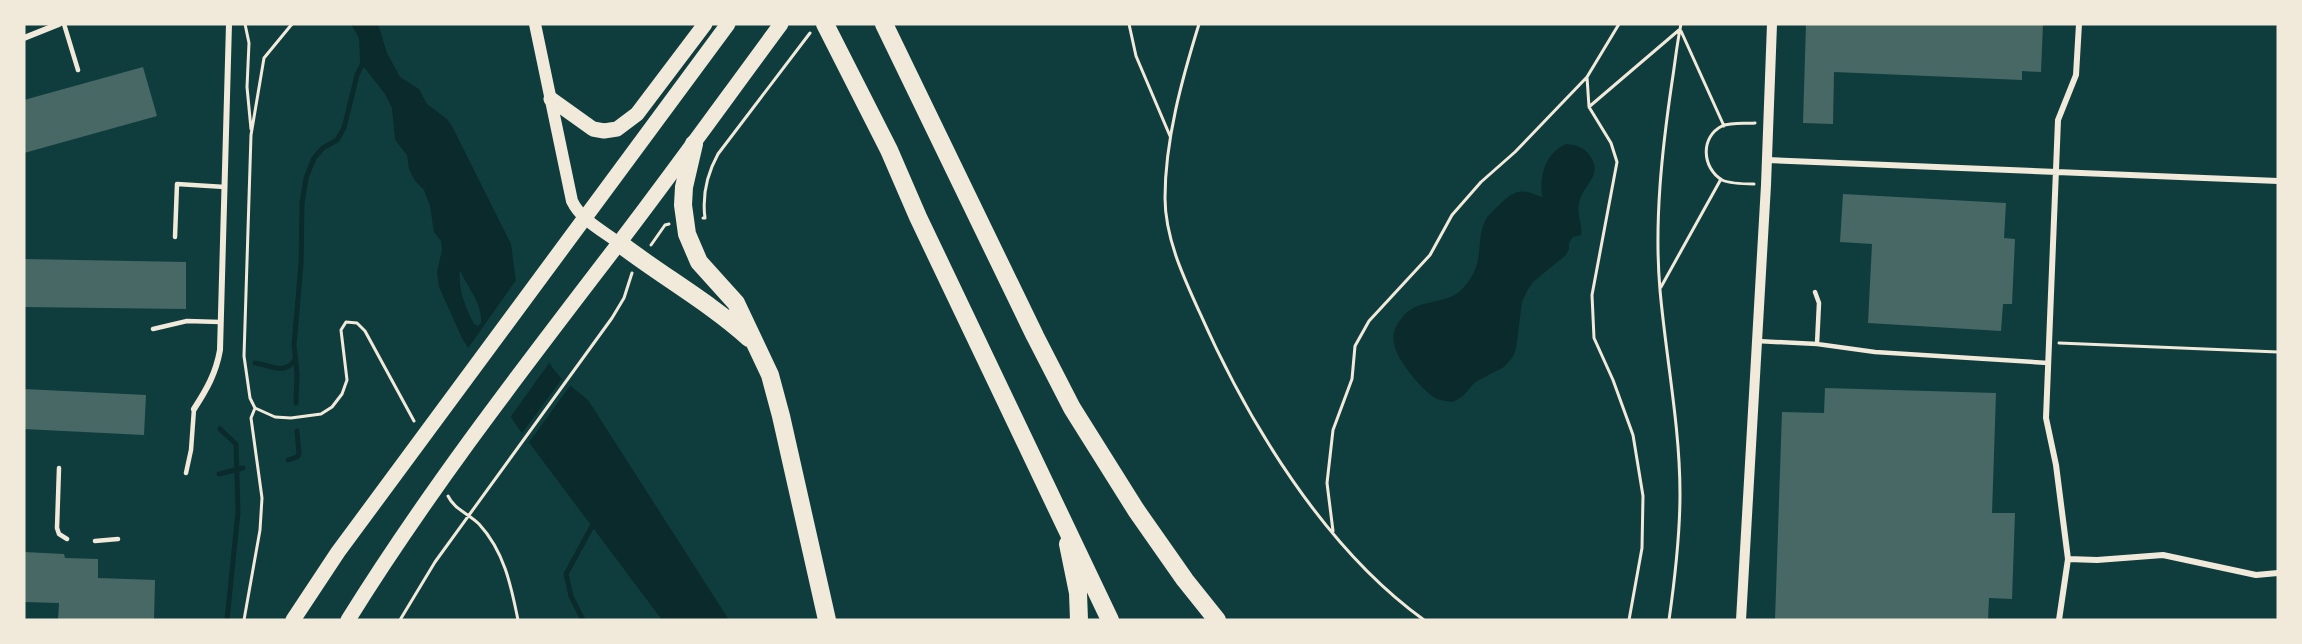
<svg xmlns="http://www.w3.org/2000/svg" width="2302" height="644" viewBox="0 0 2302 644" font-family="'Source Sans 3',sans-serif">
  <rect width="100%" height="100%" fill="#0f3d3e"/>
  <path fill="#0a2a2b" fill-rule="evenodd" d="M351,24H378L387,53L400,77L419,89L427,104L447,119L453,128L511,244L517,289L526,319L552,367L560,377L588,400L729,620H662L516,425L462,338L439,287L437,272L442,250L441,241L434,232L430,206L424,190L415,181L409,169L407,155L395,140L392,108L385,94L360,62L359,38ZM460,270C467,287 483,304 481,323L478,326L474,324C465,307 458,289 460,270Z
    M1566,144C1576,145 1584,147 1590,156C1604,176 1582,185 1579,203C1576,214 1583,224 1581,235L1573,237L1569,243V249L1566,255L1533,282L1527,291L1522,302L1516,349L1512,358L1504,367L1475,382L1463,396L1453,402C1447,401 1441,401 1435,398C1421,389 1397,360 1394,344C1392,335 1395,326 1401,319C1417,296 1448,307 1464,287C1487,261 1474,242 1486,219C1489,214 1494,210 1498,206C1515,189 1521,188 1542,197C1540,176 1544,154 1566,144Z"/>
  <path fill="#0f3d3e" d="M519,276L520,288L529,318L552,359L509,419L466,351Z
    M564,376L572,383L527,445L520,436Z"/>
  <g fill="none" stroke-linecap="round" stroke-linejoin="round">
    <path stroke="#0a2a2b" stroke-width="5" d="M255,363C271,365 283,376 295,360
      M296,403L297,373L294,345L301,264L302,203L306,178L314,158L323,148L337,140L344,128L357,75L365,59
      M220,429L236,444L238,512L227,620
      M288,460L297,457L299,454L297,431
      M219,474L243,468
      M583,620L571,596L566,574L595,521"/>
  </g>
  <path fill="#486865" d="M1806,24H2043L2041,72L2022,71V80L1834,72L1833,124L1803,123Z
    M143,67L157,116L24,153V100Z
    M1843,194L2006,203L2004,238L2015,239L2012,304H2003L2001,331L1868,323L1872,244L1840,242Z
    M24,259L186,262V309L24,307Z
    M1825,388L1996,393L1992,513H2015L2012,599L1989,598L1988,620H1775L1782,412L1824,413Z
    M24,389L146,395L144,435L24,429Z
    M24,552L64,554L65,558L98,559V578L155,580L154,620H58L59,603L24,602Z"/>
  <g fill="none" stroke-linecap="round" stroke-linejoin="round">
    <path stroke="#f1e9da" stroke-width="3" d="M245,24L249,43L247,87L251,129
      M292,24L264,58L251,135L244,356L250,398L255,408L275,417L291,418L321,414L332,407L342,394L347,380L341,330L346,322L357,323L365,331L414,421
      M1129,24L1136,56L1170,136
      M1199,24C1182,79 1165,140 1165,198C1165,237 1183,276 1199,311C1248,422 1324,548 1424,620
      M1681,31L1724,126
      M1587,77L1589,107L1611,143L1617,162L1592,295L1594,338L1613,380L1633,435L1643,496L1642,548L1629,620
      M1590,106L1679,30
      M1754,184C1745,184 1731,184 1722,180C1702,168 1700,137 1722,126C1732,122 1744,124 1755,123
      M703,218H705C702,195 707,174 718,154L810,33
      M651,245L665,225L669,224
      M1661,287L1721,179
      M2059,343L2278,352
      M448,496C454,509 469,514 479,524C504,551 511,585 518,620
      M1333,531L1327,483L1333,430L1352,379L1355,346L1369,321L1430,255L1452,215L1481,182L1515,152L1587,77L1619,24
      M244,620L260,530L262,498L251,418L255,408
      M400,620L435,562L612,318L624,298L632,273
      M1669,620C1675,578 1680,536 1680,494C1680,426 1666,358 1660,290C1654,222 1662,150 1672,82C1675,63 1677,43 1681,24"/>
    <path stroke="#f1e9da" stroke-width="4.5" d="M64,24L78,70
      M175,237L177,184L225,187
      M153,329L187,321L220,322
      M1757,341L1817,344L1819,303L1815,292
      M1817,344L1875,352L2048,363
      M59,468L57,528L59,534L67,539
      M186,473L191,450L194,409
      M95,541L118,539"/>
    <path stroke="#f1e9da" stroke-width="6" d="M24,38L59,24
      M1767,160L2278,181
      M194,409C207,389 216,373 220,350L229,24
      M2068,559L2097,560L2163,555L2256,575L2278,573
      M2059,620L2068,559L2056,465L2046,418L2058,120L2076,75L2079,24"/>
    <path stroke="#f1e9da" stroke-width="10" d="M1741,620L1766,185L1772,24"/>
    <path stroke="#f1e9da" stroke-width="12" d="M535,24L572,201C581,220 603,231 619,243"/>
    <path stroke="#f1e9da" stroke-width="15" d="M551,99L593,129L604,131L617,129L637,114L705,24
      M293,620L338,552L728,24
      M348,620C430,488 525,366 619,243C674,171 727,97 781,24"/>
    <path stroke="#f1e9da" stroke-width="18" d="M825,24L889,150L918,217L1110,620
      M884,24L1035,336L1072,408L1136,510L1185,580L1217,620
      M694,144L684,187L683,205L687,234L699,262L736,303L770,375L781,416L827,620
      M619,243C662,276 709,302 749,338
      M1068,544L1078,593L1079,620"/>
  </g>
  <rect width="2302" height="644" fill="none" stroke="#f1e9da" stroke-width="51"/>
</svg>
